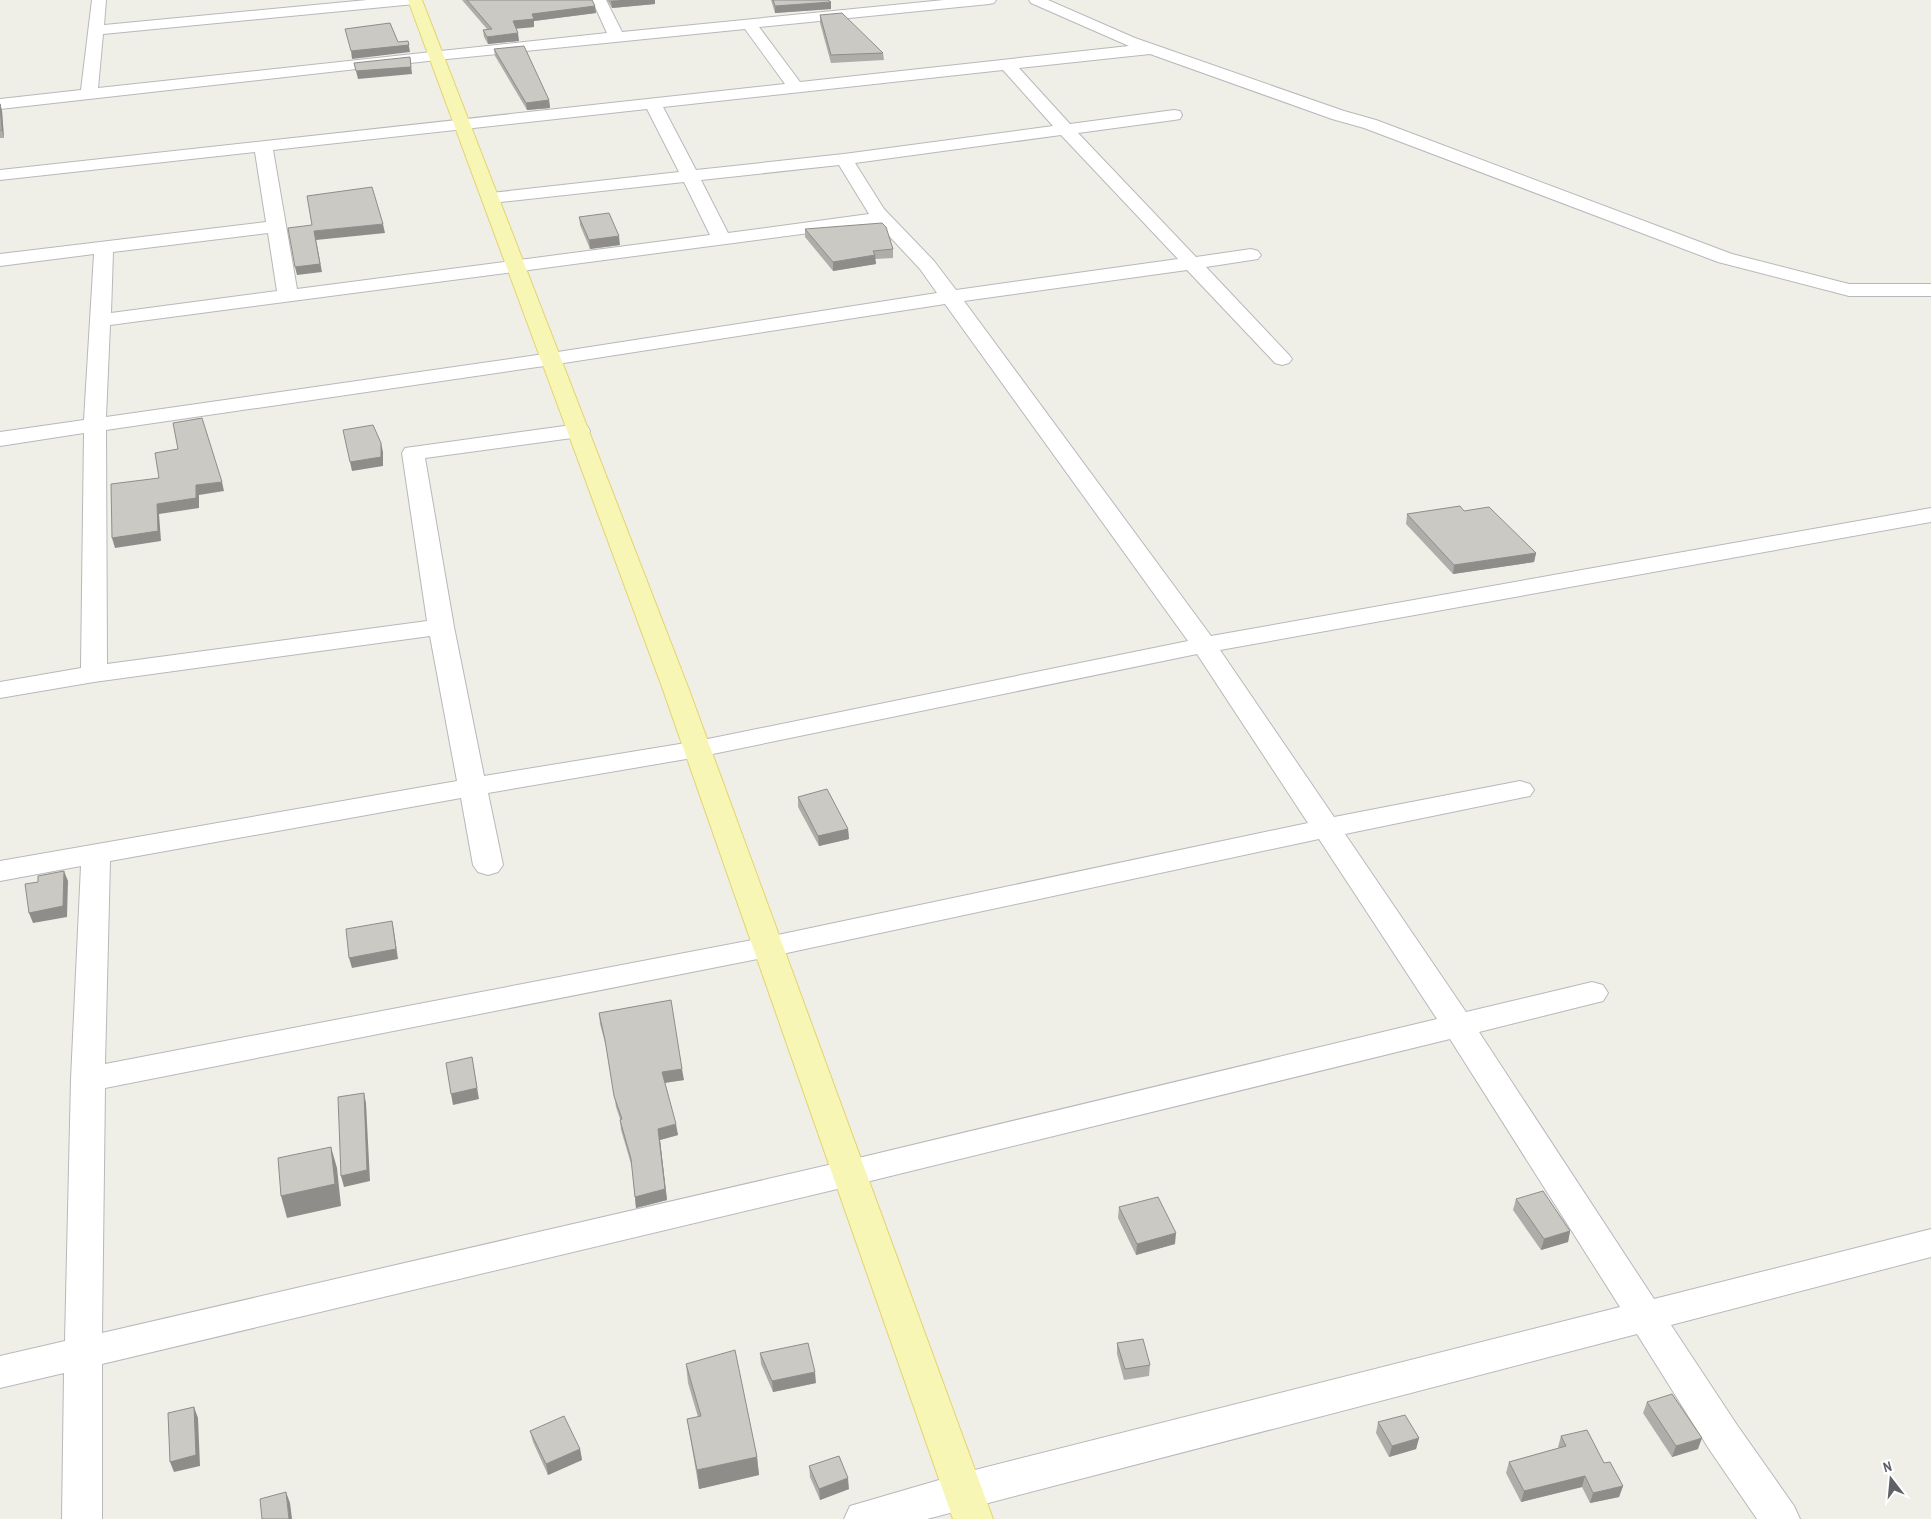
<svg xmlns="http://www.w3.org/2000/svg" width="1931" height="1519" viewBox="0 0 1931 1519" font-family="'Archivo Narrow',sans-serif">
  <rect width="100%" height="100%" fill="#efefe8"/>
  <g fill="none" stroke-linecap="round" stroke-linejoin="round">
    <g stroke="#b8b8bc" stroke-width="2">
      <path id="minor" d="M92,0H106L104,25L367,0H422L420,3L415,4L103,34L98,88L607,33L592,0H606L622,32L944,0H996L994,3L989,4L759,27L800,82L1129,46L1031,3L1029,0H1048L1135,38L1344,111L1376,120L1732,254L1849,284H1931V296H1849L1718,262L1364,128L1332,119L1150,54L1019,68L1070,124L1174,110L1180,111L1182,115L1180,119L1174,120L1078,133L1196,257L1251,249L1258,251L1261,255L1258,259L1206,267L1289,355L1292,359L1289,363L1282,365L1275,363L1187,270L964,301L1211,636L1931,508V522L1220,650L1334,817L1520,781L1530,784L1534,790L1530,796L1345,834L1466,1012L1592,982L1603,985L1608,993L1603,1001L1479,1032L1654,1299L1931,1229V1257L1671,1325L1737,1425L1794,1506L1800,1519H1757L1709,1449L1637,1334L927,1519H844L850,1506L963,1473L1620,1307L1450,1039L850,1186L102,1364V1519H62L64,1373L0,1388V1356L65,1341L71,1079L81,866L0,881V861L457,781L430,636L94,682L0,698V682L81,668L84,433L0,446V432L84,420L94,254L0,266V254L266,222L255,152L0,180V170L785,84L745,29L437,60L0,109V99L81,90ZM1003,70L1053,126L844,154L696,170L663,107ZM647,109L679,172L491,193L485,194L482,198L485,202L491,203L684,182L710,235L297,289L273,150ZM1061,135L1178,259L956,290L934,261L884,209L855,163ZM839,165L869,214L728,233L701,180ZM878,224L920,269L937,293L551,353L106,417L110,325ZM268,233L277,291L111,313L113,252ZM945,304L1188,641L698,741L484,776L454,627L425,458L587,436L590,431L587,426L579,424L405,448L402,453L427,621L107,664L106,430L551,365ZM1197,654L1308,823L768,937L105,1064L110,861L461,798L473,865L478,872L488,875L498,872L503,865L488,793L698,757ZM1319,839L1437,1019L850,1160L102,1333L105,1088L768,957Z"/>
    </g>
    <g stroke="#e3d46d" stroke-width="2">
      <path id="major" d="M408,0H422L688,687L993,1519H953L662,687Z"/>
    </g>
    <use href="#minor" fill="#fff" fill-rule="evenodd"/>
    <use href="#major" fill="#f7f6b5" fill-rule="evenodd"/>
  </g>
  <path fill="#afada9" d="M462,0H592L596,13L534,21V27L516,28L519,41L488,44L484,37L483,30L487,29Z
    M607,0H655V4L612,8Z
    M771,0H828L831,2V9L775,13Z
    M820,15L883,53L884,60L831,63L820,23Z
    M494,49L549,100L550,108L527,110L495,56Z
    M0,103L2,111L4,138H0Z
    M579,217L620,245L590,249L580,225Z
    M805,229L893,249V258L875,259L876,264L833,271L805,237Z
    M1464,511L1536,553L1534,562L1453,574L1406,524L1407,514Z
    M798,797L848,829L849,839L819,846L798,807Z
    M599,1013L684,1080L665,1083L678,1135L660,1140L667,1200L636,1208L632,1167L621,1130L620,1120V1119L616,1107L607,1050L600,1024Z
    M1516,1199L1570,1231L1568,1242L1541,1250L1513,1210Z
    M1119,1207L1175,1244L1136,1255L1118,1218Z
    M1117,1343L1150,1365L1149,1376L1124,1380L1117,1354Z
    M760,1353L816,1383L773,1392L761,1364Z
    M686,1364L757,1457L759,1475L699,1489L687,1419L698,1417L688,1383Z
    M1647,1402L1698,1449L1672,1457L1643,1413Z
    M1378,1422L1419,1438L1416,1449L1389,1457L1376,1433Z
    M530,1431L580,1449L582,1460L548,1475L533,1442Z
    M1561,1436L1604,1463L1623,1486L1619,1497L1590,1503L1582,1487L1521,1502L1506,1473L1509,1462L1559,1448L1558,1447Z
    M809,1466L849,1489L820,1500L810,1477Z"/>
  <path fill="#8e8d89" d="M621,0H655V4L612,8L611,1Z
    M831,2V9L775,13V6Z
    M595,6L596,13L534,21V27L514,29L513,21L532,14Z
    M518,33L519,41L488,44L487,37Z
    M408,41L410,52L352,59L351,51Z
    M410,57L412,74L358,79L356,71Z
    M549,100L550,108L527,110L526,103Z
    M0,103L2,111L4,138L2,130Z
    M383,224L385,233L316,240L322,272L297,275L295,267L314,231Z
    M619,236L620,245L590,249L589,240Z
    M875,255L876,264L833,271V262Z
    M381,443L383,452V466L352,471L350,462Z
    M222,482L224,491L199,495V508L159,514L161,541L115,548L112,538L157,504L196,485Z
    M1536,553L1534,562L1453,574L1454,565Z
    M848,829L849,839L819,846L818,836Z
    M64,871L68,881L67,917L33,923L29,913Z
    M392,921L394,931L398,959L352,968L349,958Z
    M472,1057L479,1099L453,1105L451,1094Z
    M682,1069L684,1080L663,1083L662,1072Z
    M364,1093L366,1103L370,1181L344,1187L341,1176Z
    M676,1124L678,1135L660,1140L667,1200L636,1208L635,1197L658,1129Z
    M331,1147L337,1168L341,1206L287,1218L281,1196Z
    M1570,1231L1568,1242L1541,1250L1544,1239Z
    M1176,1233L1175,1244L1136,1255L1137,1244Z
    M815,1372L816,1383L773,1392L772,1381Z
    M194,1407L198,1418L200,1466L174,1472L170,1462Z
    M1419,1438L1416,1449L1389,1457L1392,1446Z
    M1702,1438L1698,1449L1672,1457L1676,1446Z
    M580,1449L582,1460L548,1475L546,1464Z
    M757,1457L759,1475L699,1489L697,1470Z
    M1585,1476L1582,1487L1521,1502L1524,1491Z
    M848,1478L849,1489L820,1500L819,1489Z
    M1623,1486L1619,1497L1590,1503L1593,1493Z
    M286,1492L290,1503L292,1519H289Z"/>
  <path fill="#cbc9c4" stroke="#8e8d89" d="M467,0H592L595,6L532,14L534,19L513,21L518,33L487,37L483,30L492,29Z
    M773,0H828L831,2L775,6Z
    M842,13L883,53L831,55L820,15Z
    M390,23L398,42L408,41L409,45L351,51L345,29Z
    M524,46L549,100L526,103L494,49Z
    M410,57L411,67L356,71L354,63Z
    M0,104L2,130H0Z
    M372,187L383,224L314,231L320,264L295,267L288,228L312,225L307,196Z
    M609,213L619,236L589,240L579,217Z
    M882,223L886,227L893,249L873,251L875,255L833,262L805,229Z
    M202,418L222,482L196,485V498L157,504L158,531L112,538L111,484L159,478L155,453L178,449L173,423Z
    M373,425L381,443V457L350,462L343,430Z
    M1460,506L1464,511L1489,507L1536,553L1454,565L1407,514Z
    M827,789L848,829L818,836L798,797Z
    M64,871L63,906L29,913L25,884L38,882V876Z
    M392,921L396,949L349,958L346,929Z
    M671,1000L682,1069L662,1072L676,1124L658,1129L665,1189L635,1197L631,1159L620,1120L622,1119L614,1096L605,1040L599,1013Z
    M472,1057L477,1088L451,1094L446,1063Z
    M364,1093L367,1170L341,1176L338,1097Z
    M331,1147L335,1184L281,1196L278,1158Z
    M1543,1191L1570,1231L1544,1239L1516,1199Z
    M1158,1197L1176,1233L1137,1244L1119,1207Z
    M1143,1339L1150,1365L1125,1369L1117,1343Z
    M808,1343L815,1372L772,1381L760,1353Z
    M735,1350L757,1457L697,1470L687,1419L701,1416L686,1364Z
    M1672,1394L1702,1438L1676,1446L1647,1402Z
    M194,1407L196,1455L170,1462L168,1413Z
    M1405,1415L1419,1438L1392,1446L1378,1422Z
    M564,1416L580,1449L546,1464L530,1431Z
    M1587,1430L1604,1463L1610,1462L1623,1486L1593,1493L1585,1476L1524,1491L1509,1462L1566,1446L1561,1436Z
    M839,1456L848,1478L819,1489L809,1466Z
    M286,1492L289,1519H262L260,1499Z"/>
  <g transform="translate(1891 1479) rotate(344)" stroke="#ffffff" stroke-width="4" paint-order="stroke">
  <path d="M0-4L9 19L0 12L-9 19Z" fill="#5f6166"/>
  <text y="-8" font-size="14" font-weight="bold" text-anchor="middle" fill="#5f6166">N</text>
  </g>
</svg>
